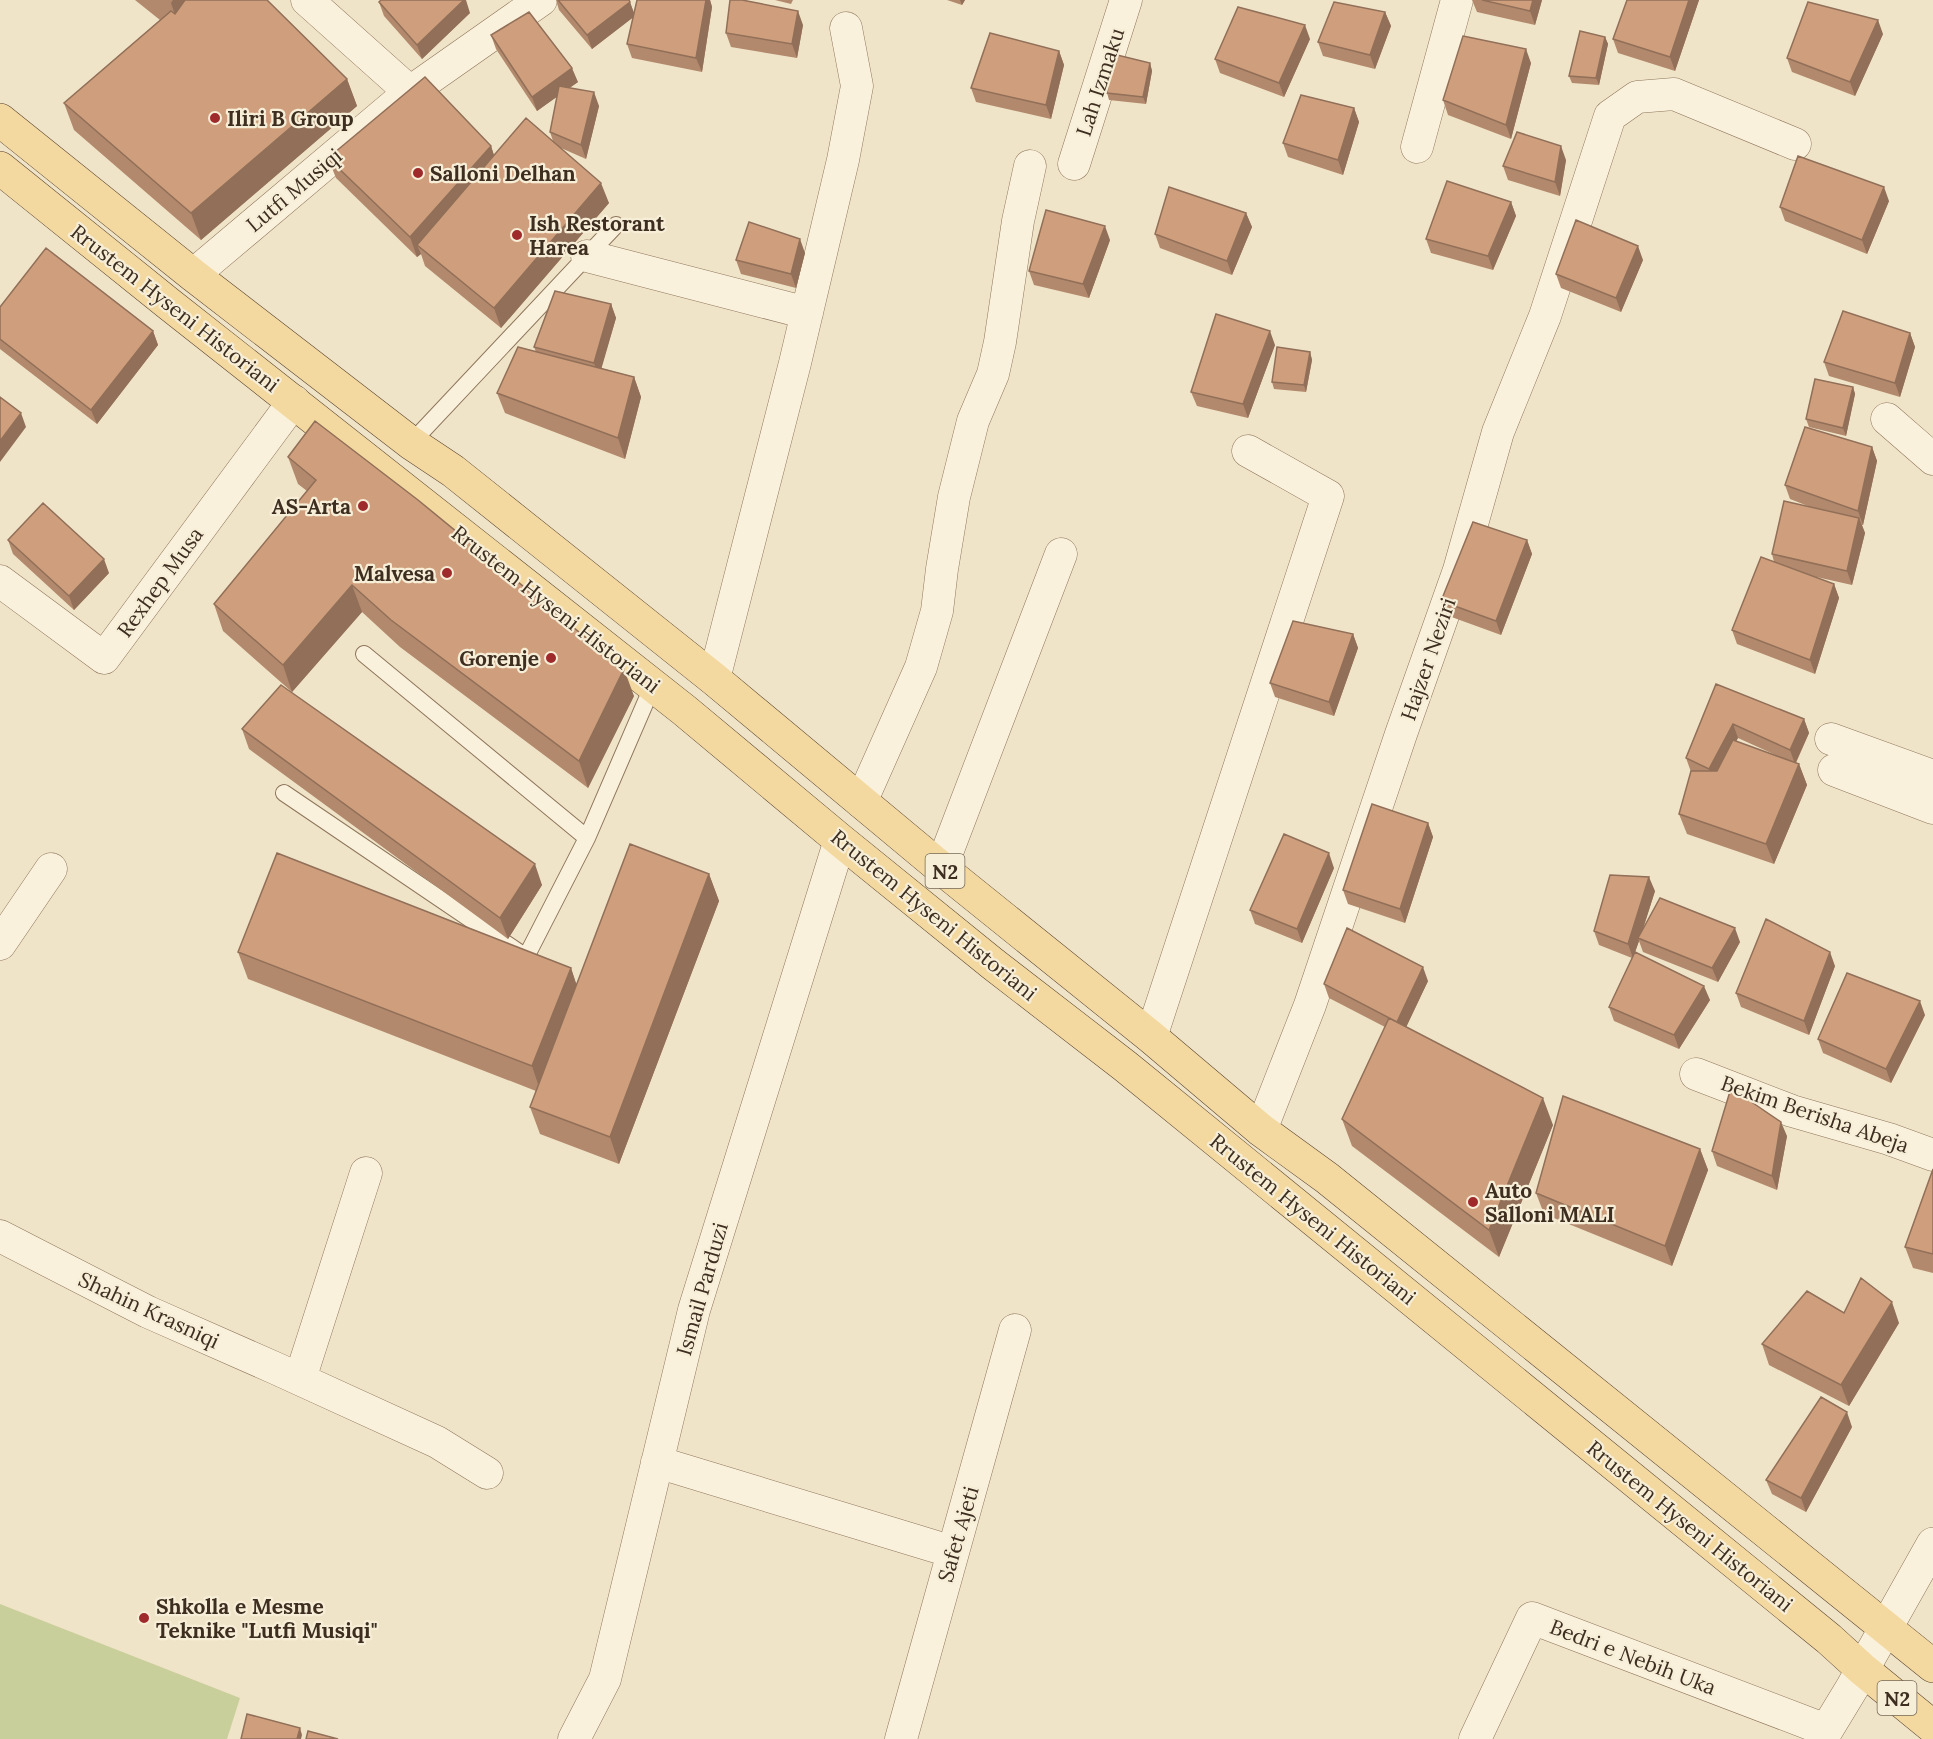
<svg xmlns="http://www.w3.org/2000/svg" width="1933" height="1739" viewBox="0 0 1933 1739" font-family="Lora,serif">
  <rect width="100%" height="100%" fill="#f0e4c8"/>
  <path fill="#c9cf9b" d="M0,1604L240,1698L227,1739H0Z"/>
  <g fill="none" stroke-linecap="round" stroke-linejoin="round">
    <g stroke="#8d765c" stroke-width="18">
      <path id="service" d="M411,443L616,225
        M364,654L587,838L653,685
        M284,793L526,957L587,838"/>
    </g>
    <g stroke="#8d765c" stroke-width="33">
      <path id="minor" d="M307,0L410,92
        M1417,147L1457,0
        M1074,164L1126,0
        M587,256L807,313
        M193,275L410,92L541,0
        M1887,419L1933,459
        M0,581L104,658L294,401
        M714,679L795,363L843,160L857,86L846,28
        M1831,739L1933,776
        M1834,770L1933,808
        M861,802L921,667L937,611L942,569L954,497L973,421L993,374L1000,342L1018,221L1030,166
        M941,868L1061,554
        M0,944L51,869
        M1151,1037L1328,496L1248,451
        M1696,1074L1792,1111L1889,1139L1933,1155
        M1261,1130L1310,1005L1401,734L1459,570L1498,432L1545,316L1610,116L1637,97L1674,94L1795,144
        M0,1236L148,1312L275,1368L437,1442L487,1473
        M300,1379L366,1173
        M657,1462L953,1552
        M574,1739L605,1679L694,1310L840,840
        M901,1739L1015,1330
        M1475,1739L1532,1618L1826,1730"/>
    </g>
    <g stroke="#8d765c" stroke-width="34">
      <path id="tertiary" d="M1821,1739L1852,1688L1933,1544"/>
    </g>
    <g stroke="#5b4430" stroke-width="34">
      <path id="primary" d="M0,120L193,275L411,443L453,471L714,679L941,868L1151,1037L1261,1130L1327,1178L1933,1666
        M0,168L169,304L684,710L840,840L993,964L1125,1066L1829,1639L1862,1669L1933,1727"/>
    </g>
    <use href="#service" stroke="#faf1dc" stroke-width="16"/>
    <use href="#minor" stroke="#faf1dc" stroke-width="32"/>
    <use href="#tertiary" stroke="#faf1dc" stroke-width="33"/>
    <use href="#primary" stroke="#f3d9a0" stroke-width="33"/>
  </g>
  <path fill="#b2896c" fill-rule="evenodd" d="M135,0H267L347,79L357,106L201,240L74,130L64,103L160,20Z
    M556,0H629L634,13L637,0H710L712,7L702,72L632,58L627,44L633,17L592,49L559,10Z
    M775,0H793L791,4Z
    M947,0H965L962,5Z
    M1472,0H1542L1535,25L1477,12Z
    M1627,0H1699L1675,71L1618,53L1613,39Z
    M379,2L470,13L422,59L384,16Z
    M1385,12L1391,26L1375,69L1323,56L1318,42Z
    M803,25L797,58L731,47L726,33Z
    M1883,34L1855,96L1792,72L1787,58Z
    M491,35L578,82L569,88L599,106L586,159L561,148L609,203L501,328L425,266L421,254L417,257L336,178L328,158L491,146L494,156L553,141L550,132L557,96L537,111L496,49Z
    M1605,37L1608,44L1599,85L1572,83L1569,76Z
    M1310,39L1284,97L1220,73L1215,59Z
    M1059,51L1064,65L1051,119L976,102L971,88Z
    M1150,63L1152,71L1146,104L1109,100L1107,93Z
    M1531,63L1511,139L1448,115L1443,100Z
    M1354,108L1359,122L1343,175L1288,157L1283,143Z
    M1566,160L1560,196L1508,180L1503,166Z
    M1889,201L1867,254L1785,221L1780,207Z
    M1511,202L1516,216L1493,270L1431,253L1426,239Z
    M1246,213L1252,227L1232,275L1160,248L1155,234Z
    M1110,240L1089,298L1034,285L1029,271Z
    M805,253L796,288L741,274L736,260Z
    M1643,260L1621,312L1561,288L1556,274Z
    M611,304L616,318L601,368L634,377L641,397L625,459L505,413L497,393L536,352L534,347Z
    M0,307L153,331L158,345L97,424L0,349Z
    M1910,333L1915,347L1900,397L1829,376L1824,362Z
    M1275,345L1248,418L1197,406L1191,392Z
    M1310,352L1312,360L1306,392L1274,389L1272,382Z
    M1853,387L1855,394L1846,436L1809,427L1806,419Z
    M1872,447L1877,461L1863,525H1862L1865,533L1852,585L1812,576L1834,584L1839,598L1815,674L1737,644L1732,630L1774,562L1772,554L1813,508L1790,499L1785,485Z
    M288,457L634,696L588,788L400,647L362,612L292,692L223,631L214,604L307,491L298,484Z
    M8,540L109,573L74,610L13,554Z
    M1527,540L1532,554L1501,635L1446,615L1441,601Z
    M1353,634L1358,648L1334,716L1275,697L1270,683Z
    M1716,684L1804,719L1809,733L1796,763L1799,764L1807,785L1774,864L1687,834L1679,814L1691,772L1686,758ZM1738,738L1780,757L1736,741Z
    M242,729L542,885L508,939L249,749Z
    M1428,823L1433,837L1405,923L1348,904L1343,890Z
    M1334,868L1302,943L1255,924L1250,910Z
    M709,874L719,901L619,1164L540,1134L530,1107L536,1091L248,979L238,952L571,968L576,984Z
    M1655,891L1643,929L1740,942L1718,982L1643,952L1639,941L1635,952L1710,1000L1679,1049L1614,1021L1609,1007L1632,958L1599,945L1594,931Z
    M1835,966L1809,1035L1741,1007L1736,993Z
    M1428,981L1406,1027L1553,1125L1499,1257L1352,1146L1342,1119L1385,1027L1329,998L1324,984Z
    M1925,1015L1891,1083L1823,1053L1818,1039Z
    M1787,1136L1777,1190L1717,1166L1712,1151Z
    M1700,1149L1708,1170L1672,1266L1544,1214L1536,1193Z
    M1933,1169V1273L1913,1268L1905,1247Z
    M1844,1313L1899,1323L1849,1406L1769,1365L1762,1344Z
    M1852,1427L1806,1512L1772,1494L1766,1480Z"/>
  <path fill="#916f58" d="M173,0H215L184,41L171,3Z
    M464,0H466L470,13L422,59L417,45Z
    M706,0H710L712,7L702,72L696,58Z
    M960,0H965L962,5Z
    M1533,0H1542L1535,25L1530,11Z
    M1689,0H1699L1675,71L1670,57Z
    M630,2L635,16L592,49L587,35Z
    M798,11L803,25L797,58L792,44Z
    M1385,12L1391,26L1375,69L1370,55Z
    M1878,20L1883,34L1855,96L1850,82Z
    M1305,25L1310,39L1284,97L1279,83Z
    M1605,37L1608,44L1599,85L1596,78Z
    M1526,49L1531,63L1511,139L1506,125Z
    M1059,51L1064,65L1051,119L1046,105Z
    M1150,63L1152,71L1146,104L1143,97Z
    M572,68L578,82L537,111L532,97Z
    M347,79L357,106L201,240L191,213Z
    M594,92L599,106L586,159L581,145Z
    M1354,108L1359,122L1343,175L1338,160Z
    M491,146L498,167L417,245L421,254L417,257L410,237Z
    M1561,146L1566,160L1560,196L1555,182Z
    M601,183L609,203L501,328L494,308Z
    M1884,187L1889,201L1867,254L1862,240Z
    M1511,202L1516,216L1493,270L1488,256Z
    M1246,213L1252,227L1232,275L1227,261Z
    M1105,226L1110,240L1089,298L1083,284Z
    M800,239L805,253L796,288L791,274Z
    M1638,246L1643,260L1621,312L1616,298Z
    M611,304L616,318L599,377L594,363Z
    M153,331L158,345L97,424L91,410Z
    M1270,331L1275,345L1248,418L1243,404Z
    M1910,333L1915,347L1900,397L1895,383Z
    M1310,352L1312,360L1306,392L1304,385Z
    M634,377L641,397L625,459L618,438Z
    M1853,387L1855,394L1846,436L1843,428Z
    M21,413L26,427L0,462V441Z
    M1872,447L1877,461L1863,525L1858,511Z
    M1859,518L1865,533L1852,585L1847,571Z
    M1527,540L1532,554L1501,635L1496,621Z
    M104,559L109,573L74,610L69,596Z
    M1834,584L1839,598L1815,674L1810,660Z
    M352,585L362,612L292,692L283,665Z
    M1353,634L1358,648L1334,716L1329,702Z
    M624,669L634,696L588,788L579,761Z
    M1804,719L1809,733L1795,764L1790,750Z
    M1733,724L1738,738L1714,783L1709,769Z
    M1799,764L1807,785L1774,864L1766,844Z
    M1428,823L1433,837L1405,923L1400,909Z
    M1329,853L1334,868L1302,943L1297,929Z
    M535,864L542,885L508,939L500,918Z
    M709,874L719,901L619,1164L610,1137Z
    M1649,877L1655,891L1640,938H1638L1639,941L1633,958L1628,944Z
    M1735,928L1740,942L1718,982L1712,968Z
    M1830,952L1835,966L1809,1035L1804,1021Z
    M1423,967L1428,981L1402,1036L1397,1022Z
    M571,968L580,995L541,1093L532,1066Z
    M1704,986L1710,1000L1679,1049L1674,1035Z
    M1920,1001L1925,1015L1891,1083L1886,1069Z
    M1543,1098L1553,1125L1499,1257L1489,1230Z
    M1781,1122L1787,1136L1777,1190L1772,1176Z
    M1700,1149L1708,1170L1672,1266L1665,1246Z
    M1892,1302L1899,1323L1849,1406L1841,1385Z
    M1847,1412L1852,1427L1806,1512L1801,1498Z
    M300,1728L302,1735L301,1739H297Z"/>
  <path fill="#cf9f7d" stroke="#916f58" stroke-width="1.5" d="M185,0H267L347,79L191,213L64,103L171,11L175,14Z
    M381,0H464L417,45L379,2Z
    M558,0H629L630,2L587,35Z
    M637,0H706L696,58L627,44Z
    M730,0H742L798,11L792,44L726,33Z
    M1482,0H1533L1530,11Z
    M1627,0H1689L1670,57L1613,39Z
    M1334,2L1385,12L1370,55L1318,42Z
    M1808,2L1878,20L1850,82L1787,58Z
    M1238,7L1305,25L1279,83L1215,59Z
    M529,12L572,68L532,97L491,35Z
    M1580,31L1605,37L1596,78L1569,76Z
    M990,33L1059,51L1046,105L971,88Z
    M1463,36L1526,49L1506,125L1443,100Z
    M1113,54L1150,63L1143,97L1107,93Z
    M425,77L491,146L410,237L328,158Z
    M559,86L594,92L581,145L550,132Z
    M1301,95L1354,108L1338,160L1283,143Z
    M526,118L601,183L494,308L417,245Z
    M1517,132L1561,146L1555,182L1503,166Z
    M1798,156L1884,187L1862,240L1780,207Z
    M1447,181L1511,202L1488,256L1426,239Z
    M1169,187L1246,213L1227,261L1155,234Z
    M1046,210L1105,226L1083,284L1029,271Z
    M1576,220L1638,246L1616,298L1556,274Z
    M749,222L800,239L791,274L736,260Z
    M46,248L153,331L91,410L0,339V307Z
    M555,291L611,304L594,363L534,347Z
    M1843,311L1910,333L1895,383L1824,362Z
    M1216,314L1270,331L1243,404L1191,392Z
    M518,347L634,377L618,438L497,393Z
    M1277,347L1310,352L1304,385L1272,382Z
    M1815,379L1853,387L1843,428L1806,419Z
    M0,397L21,413L0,441Z
    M315,421L418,500L624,669L579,761L391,620L352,585L283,665L214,604L316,480L288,457Z
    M1805,427L1872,447L1858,511L1785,485Z
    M1784,501L1859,518L1847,571L1772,554Z
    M43,503L104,559L69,596L8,540Z
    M1473,522L1527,540L1496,621L1441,601Z
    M1761,557L1834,584L1810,660L1732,630Z
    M1293,621L1353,634L1329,702L1270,683Z
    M1716,684L1804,719L1790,750L1733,724L1709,769L1686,758Z
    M281,685L535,864L500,918L242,729Z
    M1733,740L1799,764L1766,844L1679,814L1691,771H1717Z
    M1372,804L1428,823L1400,909L1343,890Z
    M1284,834L1329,853L1297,929L1250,910Z
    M630,844L709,874L610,1137L530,1107Z
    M277,853L571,968L532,1066L238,952Z
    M1610,875L1649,877L1628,944L1594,931Z
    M1660,898L1735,928L1712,968L1638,938Z
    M1766,919L1830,952L1804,1021L1736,993Z
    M1347,928L1423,967L1397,1022L1324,984Z
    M1635,952L1704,986L1674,1035L1609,1007Z
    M1847,973L1920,1001L1886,1069L1818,1039Z
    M1389,1018L1543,1098L1489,1230L1342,1119Z
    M1731,1088L1781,1122L1772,1176L1712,1151Z
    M1563,1096L1700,1149L1665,1246L1536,1193Z
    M1933,1169V1254L1905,1247Z
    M1861,1278L1892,1302L1841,1385L1762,1344L1807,1291L1844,1313Z
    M1821,1397L1847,1412L1801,1498L1766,1480Z
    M247,1714L300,1728L297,1739H241Z
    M308,1731L338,1739H306Z"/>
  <g fill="#9e2a2b" stroke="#f7eed8" stroke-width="2">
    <circle cx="215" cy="118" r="6"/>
    <circle cx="418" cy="173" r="6"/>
    <circle cx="517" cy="235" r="6"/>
    <circle cx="363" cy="506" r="6"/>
    <circle cx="447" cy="573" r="6"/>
    <circle cx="551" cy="658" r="6"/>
    <circle cx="1473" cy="1202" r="6"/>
    <circle cx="144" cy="1618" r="6"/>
  </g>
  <g text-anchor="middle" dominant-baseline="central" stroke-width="4.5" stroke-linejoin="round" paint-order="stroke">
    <g fill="#f7eed8" stroke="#756857" stroke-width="1.5">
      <rect x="925.5" y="854" width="39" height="34" rx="4.5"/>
      <rect x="1877.5" y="1681" width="39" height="34" rx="4.5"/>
    </g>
    <g font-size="20" font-weight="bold" fill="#3d2e20">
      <text x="945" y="871">N2</text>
      <text x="1897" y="1698">N2</text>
    </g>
    <g font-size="21" fill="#3d2e20" stroke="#f7eed8">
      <text transform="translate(1100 82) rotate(-72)">Lah Izmaku</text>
      <text transform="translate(294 190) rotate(-40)">Lutfi Musiqi</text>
      <text transform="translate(175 308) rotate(38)">Rrustem Hyseni Historiani</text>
      <text transform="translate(160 582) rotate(-54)">Rexhep Musa</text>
      <text transform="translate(556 609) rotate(38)">Rrustem Hyseni Historiani</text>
      <text transform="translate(1428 659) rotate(-71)">Hajzer Neziri</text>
      <text transform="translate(934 915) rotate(39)">Rrustem Hyseni Historiani</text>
      <text transform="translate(1815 1114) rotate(19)">Bekim Berisha Abeja</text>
      <text transform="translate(1313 1219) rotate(39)">Rrustem Hyseni Historiani</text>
      <text transform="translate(702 1289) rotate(-74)">Ismail Parduzi</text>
      <text transform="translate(149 1310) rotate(25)">Shahin Krasniqi</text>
      <text transform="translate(1690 1526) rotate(39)">Rrustem Hyseni Historiani</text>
      <text transform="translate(958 1534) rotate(-74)">Safet Ajeti</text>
      <text transform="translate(1633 1657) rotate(21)">Bedri e Nebih Uka</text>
    </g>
    <g font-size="21" font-weight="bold" fill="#3d2e20" stroke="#f7eed8" text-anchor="start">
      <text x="227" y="118">Iliri B Group</text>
      <text x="430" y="173">Salloni Delhan</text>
      <text x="529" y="223">Ish Restorant<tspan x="529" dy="24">Harea</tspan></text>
      <text x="351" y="506" text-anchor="end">AS-Arta</text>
      <text x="435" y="573" text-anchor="end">Malvesa</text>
      <text x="539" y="658" text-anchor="end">Gorenje</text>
      <text x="1485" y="1190">Auto<tspan x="1485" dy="24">Salloni MALI</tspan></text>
      <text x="156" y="1606">Shkolla e Mesme<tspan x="156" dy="24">Teknike "Lutfi Musiqi"</tspan></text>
    </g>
  </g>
</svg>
